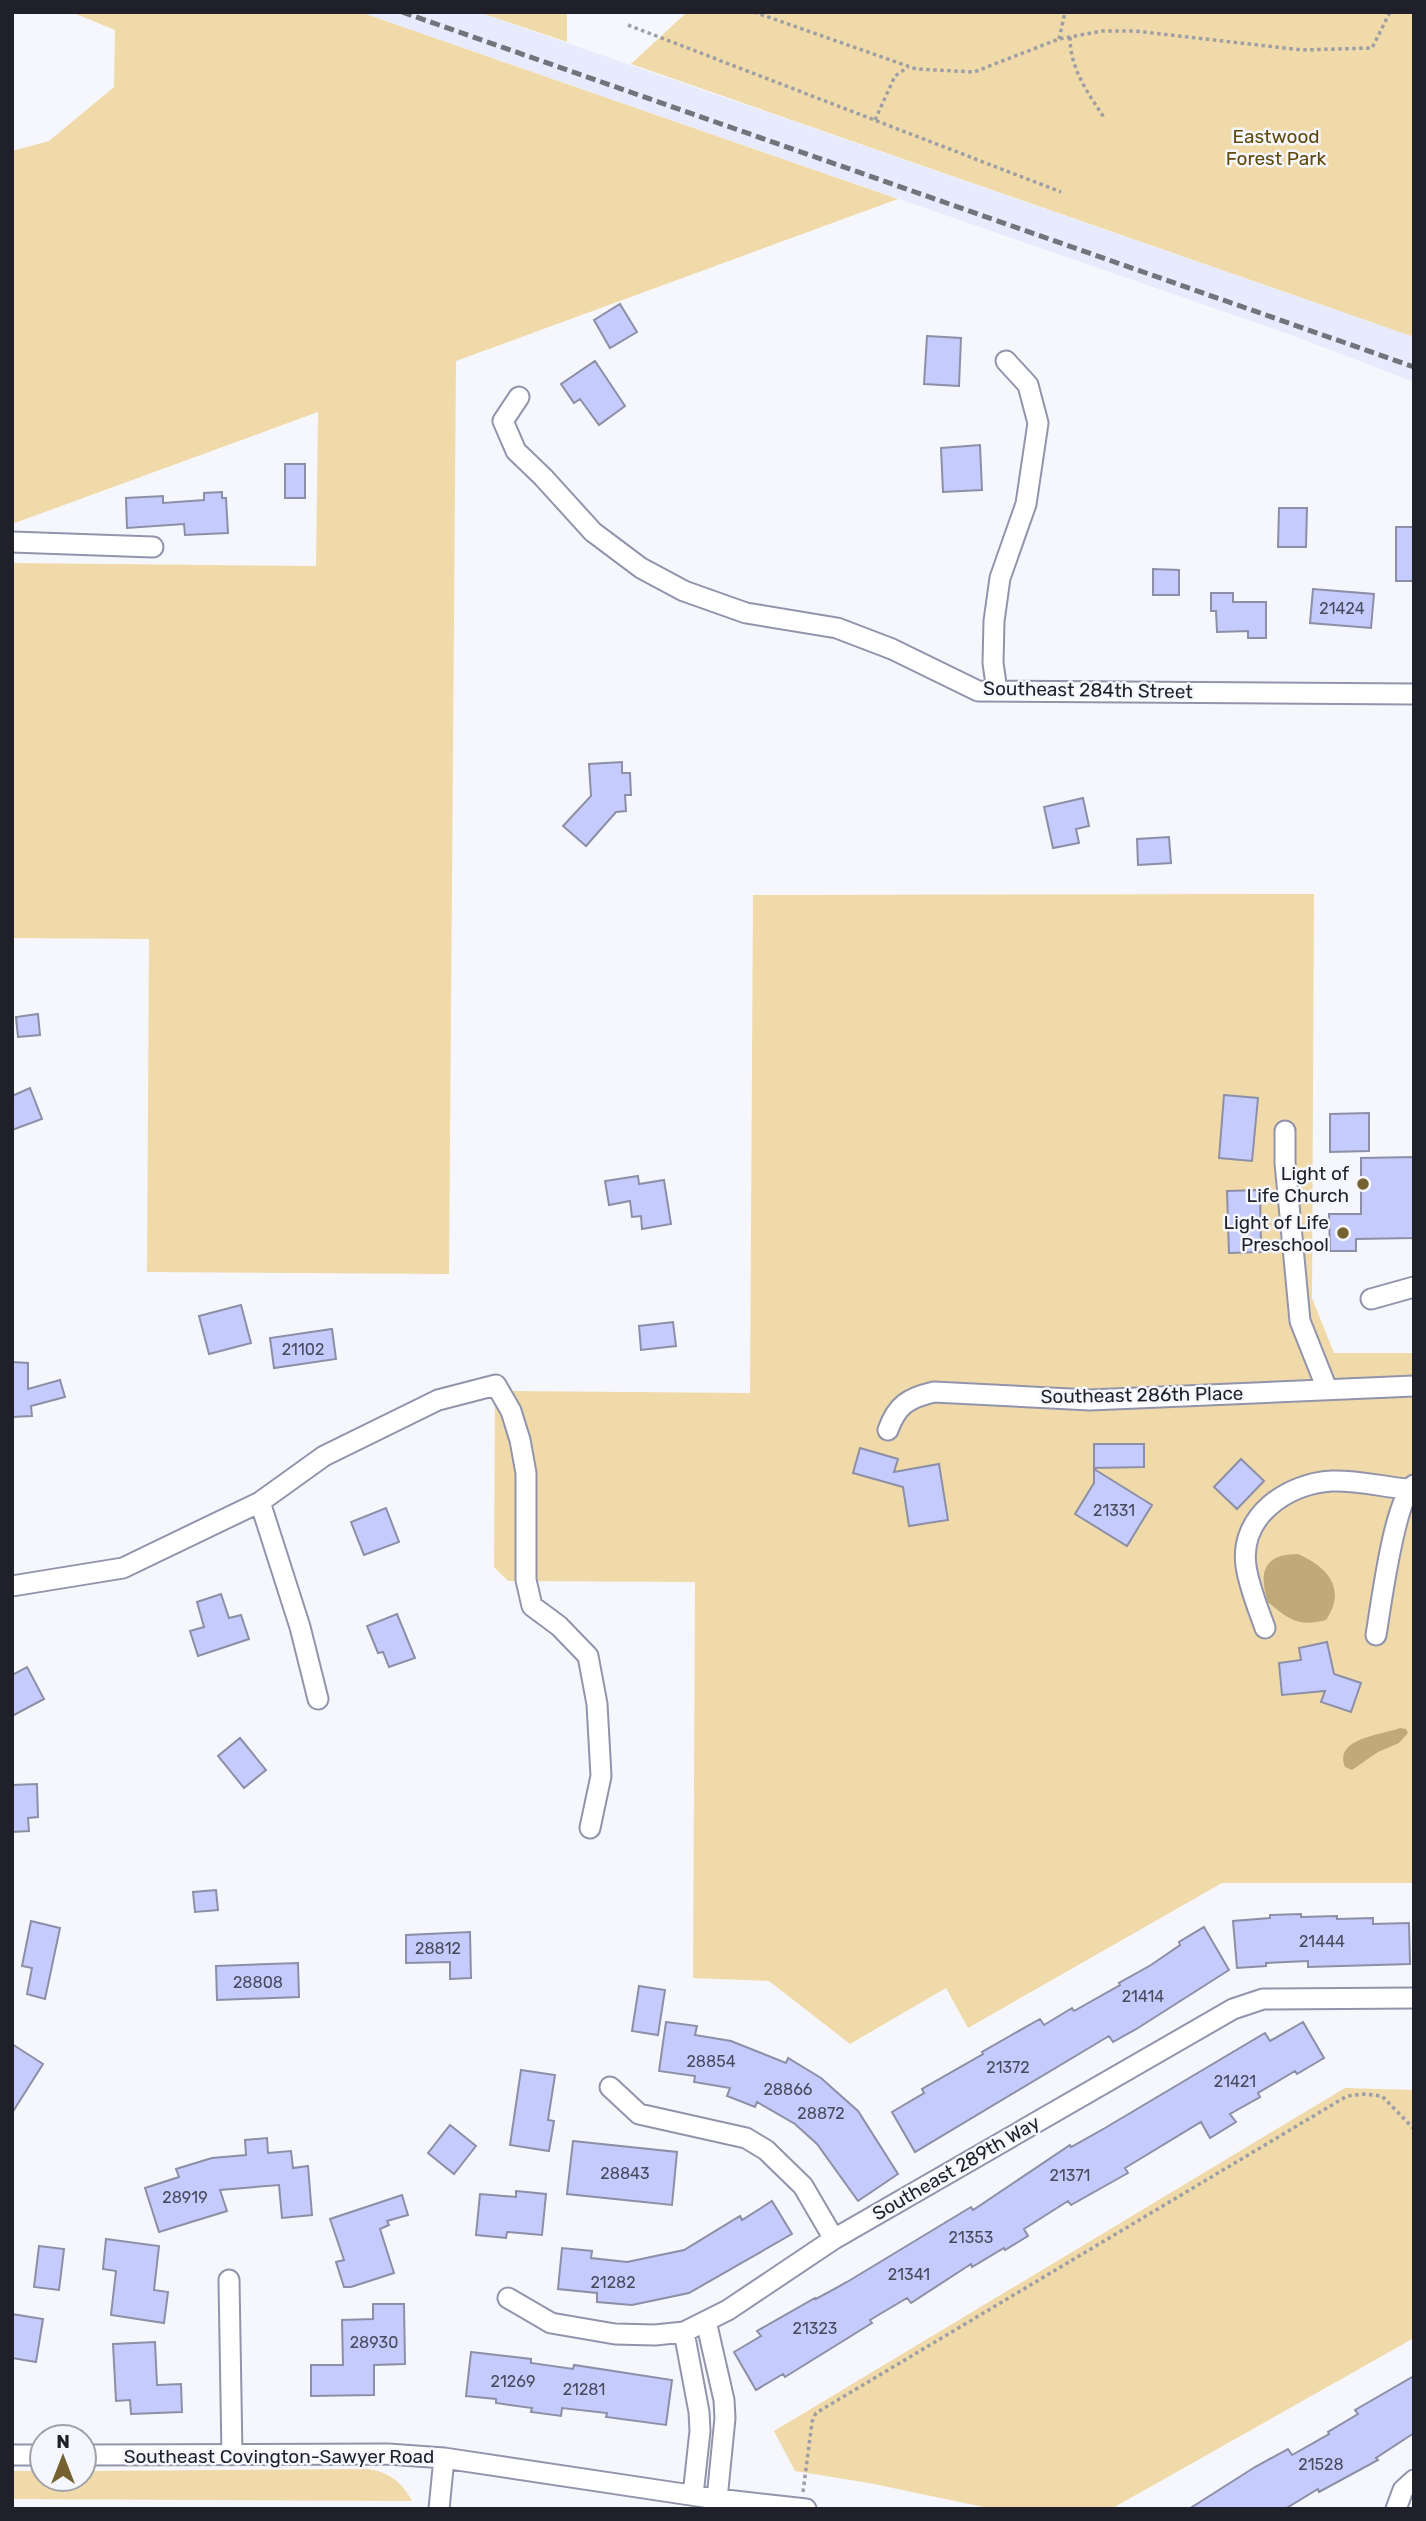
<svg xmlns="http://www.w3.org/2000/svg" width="1426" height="2521" viewBox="0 0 1426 2521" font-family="Rubik,sans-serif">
  <rect width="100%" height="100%" fill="#f6f7fc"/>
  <path fill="#e8ebfe" d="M360,12H478L1414,337V382L1294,336Z"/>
  <path fill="#f0daaa" d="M71,12H360L898,199L456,361L449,1274L147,1272L149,939L12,938V563L316,566L318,412L12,524V151L49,141L114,87L115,30Z
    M478,12H567V42Z
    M687,12H1414V337L631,64Z
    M1314,894L1312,1298L1334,1353H1414V1883H1222L968,2028L946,1988L850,2044L769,1981L693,1978L695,1582L508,1581L494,1567L495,1391L750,1393L753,895Z
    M1345,2088L1414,2090V2338L1111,2509H993L869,2483L795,2471L774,2431Z
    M368,2469C389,2472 402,2482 412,2501L12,2499V2471H42V2479H84V2471Z"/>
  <path fill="#c1aa7a" d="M1298,1554C1328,1567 1347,1589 1326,1620C1299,1627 1289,1620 1268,1602C1258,1572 1264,1554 1298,1554Z
    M1400,1728L1406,1729L1408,1733L1399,1743L1378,1752L1352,1770L1345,1767C1333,1738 1382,1735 1400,1728Z"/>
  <path fill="#c5cbfc" stroke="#8c8fa6" stroke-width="2" d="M620,304L637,332L610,348L594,320Z
    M927,336L961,338L959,386L924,384Z
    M595,361L625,406L599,425L580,399L574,403L561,384Z
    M980,445L982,490L943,492L941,448Z
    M285,464H305V498H285Z
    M222,492V498H226L228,533L185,535L184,524L127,528L126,498L163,496V503L204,500V493Z
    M1279,508H1307L1306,547H1278Z
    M1396,527H1414V581H1396Z
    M1153,569L1179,570V595H1153Z
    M1313,589L1374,594L1371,628L1310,623Z
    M1211,593H1233V602H1266V638H1248V631L1217,632L1216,611H1211Z
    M622,762V773H630L631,795H625L626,811L616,812L586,846L563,826L591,796L589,764Z
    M1083,798L1089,826L1076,829L1079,843L1053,848L1044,807Z
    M1169,837L1171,863L1138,865L1137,839Z
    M38,1014L40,1035L18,1037L16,1017Z
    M30,1088L42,1119L12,1130V1096Z
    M1224,1095L1258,1098L1252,1161L1219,1158Z
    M1369,1113V1151L1330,1152V1114Z
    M1414,1157V1238L1356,1239V1251H1330L1329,1214H1361V1158Z
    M638,1176L639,1184L664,1180L671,1224L642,1229L641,1216L632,1217L630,1201L609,1205L605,1181Z
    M1260,1190L1261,1252L1229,1253L1227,1191Z
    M241,1305L251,1343L209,1354L199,1316Z
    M673,1322L676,1346L641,1350L639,1326Z
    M332,1329L336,1359L274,1368L270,1338Z
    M12,1362L28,1363V1389L60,1380L65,1397L31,1406L32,1416L12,1417Z
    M1094,1444H1144V1467L1094,1468Z
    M860,1448L898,1459L894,1472L939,1464L948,1520L909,1526L903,1487L853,1473Z
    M1241,1459L1264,1481L1237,1509L1214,1487Z
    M1094,1469L1152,1505L1127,1546L1075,1514L1094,1483Z
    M386,1508L399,1542L364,1555L351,1522Z
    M221,1594L229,1618L241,1615L249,1639L198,1656L190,1631L204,1627L197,1602Z
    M397,1614L415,1658L389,1667L383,1652L378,1653L367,1626Z
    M1327,1642L1334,1674L1361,1683L1351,1712L1321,1702L1325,1691L1282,1695L1279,1663L1301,1660L1299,1648Z
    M27,1667L44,1699L12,1716V1675Z
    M240,1738L266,1770L244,1788L218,1756Z
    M37,1784L38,1817L28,1818L29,1831L12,1832V1785Z
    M216,1890L218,1910L195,1912L193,1892Z
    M1301,1914V1917L1337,1916V1919L1373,1918V1924L1409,1923L1410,1964L1308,1967V1961L1266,1963V1966L1237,1968L1233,1921L1270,1918V1915Z
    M31,1921L60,1928L45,1999L27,1994L32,1968L22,1966Z
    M1204,1927L1229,1970L1138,2028L1113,2042L1109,2036L915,2152L892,2112L924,2093L922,2089L983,2054L982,2052L1008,2037L1040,2019L1044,2025L1072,2008L1074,2011L1120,1985L1119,1983L1151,1965L1180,1945L1179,1942Z
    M470,1932L471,1978L450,1979V1962L406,1963V1935Z
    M298,1963L299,1997L217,2000L216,1966Z
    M639,1986L665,1990L658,2035L632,2031Z
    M666,2022L697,2026L695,2035L731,2041L786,2063L788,2058L821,2078L858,2111L898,2174L858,2201L817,2144L795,2124L757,2102L755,2107L727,2096L730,2088L694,2082L695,2076L659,2071Z
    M1303,2022L1324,2058L1297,2074L1295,2071L1258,2093L1260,2097L1230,2114L1236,2122L1210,2138L1201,2122L1125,2168L1128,2173L1071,2205L1068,2201L1024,2229L1028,2236L1005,2250L1004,2248L972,2267L971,2264L911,2303L907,2298L870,2320L872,2323L785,2377L783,2374L756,2390L734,2352L761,2336L757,2331L815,2298L816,2299L847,2282L971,2207L973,2210L1070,2145L1071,2147L1105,2128L1265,2033L1270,2041Z
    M12,2044L43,2064L12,2113Z
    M521,2070L555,2075L548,2120L554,2121L549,2151L510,2145Z
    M450,2125L476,2146L454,2174L428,2153Z
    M267,2138L268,2153L291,2151L293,2168L308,2166L312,2215L282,2218L279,2185L220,2190L227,2211L159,2232L145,2188L179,2177L176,2169L212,2158L246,2155L245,2140Z
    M573,2141L677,2152L672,2205L567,2194Z
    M516,2191L546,2194L542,2235L507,2232L506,2238L476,2235L480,2194L516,2197Z
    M402,2195L408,2215L387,2221L389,2225L380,2229L394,2273L351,2287H344L336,2262L344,2260L330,2219Z
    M772,2201L792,2234L689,2293L632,2305L597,2302V2293L558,2289L562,2248L592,2251L591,2258L627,2262L684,2250L740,2216L742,2220Z
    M106,2239L159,2246L154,2290L168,2292L164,2323L111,2315L116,2271L103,2269Z
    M39,2246L64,2249L59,2290L34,2287Z
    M373,2304H404L405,2364L374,2365V2395L311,2396V2365H343L342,2320L373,2319Z
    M12,2314L43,2319L36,2362L12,2358Z
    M155,2342L157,2385L181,2384L182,2412L131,2414L130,2400L116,2401L113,2344Z
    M471,2352L531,2359V2363L573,2369L574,2365L672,2380L666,2425L606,2417L607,2413L562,2408L561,2416L531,2412L532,2408L496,2403V2399L466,2396Z
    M1414,2376V2433L1376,2458L1378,2460L1319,2492L1318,2489L1285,2509H1189L1255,2467L1288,2449L1292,2455L1329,2434L1328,2432L1358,2414L1355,2410Z"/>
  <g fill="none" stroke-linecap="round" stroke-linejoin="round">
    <g stroke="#9194ab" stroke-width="23">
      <path id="minor" d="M519,397L503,421L516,451L543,477L593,532L641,568L684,591L746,613L837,628L892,649L978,691L1414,694
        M12,542L153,547
        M997,691L993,663L994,621L1000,578L1026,504L1038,423L1028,385L1006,361
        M1285,1131V1163L1300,1321L1327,1389
        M1371,1299L1414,1287
        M888,1430C897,1405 908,1398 934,1392L1090,1400L1414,1386
        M260,1502L300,1627L318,1699
        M12,1586L123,1568L260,1502L324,1456L438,1400L496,1385L511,1411L520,1440L526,1473V1580L532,1606L559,1626L588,1656L597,1704L601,1776L590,1828
        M1265,1628C1258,1608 1249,1587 1246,1566C1239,1516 1288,1483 1332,1481C1357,1480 1383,1487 1408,1489
        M1376,1635C1381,1606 1394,1500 1414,1485
        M610,2087L639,2114L746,2138L766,2150L803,2186L834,2239
        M229,2280L232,2455
        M508,2298L551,2323L615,2334L655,2335L684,2332L728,2310L834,2239L1233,2009L1263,1999L1414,1998
        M706,2321L724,2400L725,2418L717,2499
        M684,2332L699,2412L700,2431L693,2495
        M12,2455H42
        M84,2455L388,2454L444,2458L717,2499L806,2509
        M439,2509L444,2458
        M1396,2509L1403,2490L1414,2480"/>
    </g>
    <path stroke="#9e9fa5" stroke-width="3.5" stroke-dasharray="3.5 3.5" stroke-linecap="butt" d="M754,12L916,69L974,72L1059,39L1102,31H1135L1302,50L1372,48L1390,12
      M628,25L1061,192
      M1070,37C1070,69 1088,93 1105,119
      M1059,39L1065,12
      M875,120L895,76L908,67
      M803,2492L812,2422L816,2413L1347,2096L1364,2094L1382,2096L1414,2129"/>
    <use href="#minor" stroke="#fff" stroke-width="19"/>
    <path stroke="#72737b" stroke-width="5" stroke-dasharray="10 5" stroke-linecap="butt" d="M402,12L1414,367"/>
  </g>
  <g fill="#766130" stroke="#f6f7fc" stroke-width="2.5">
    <circle cx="1363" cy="1184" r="7"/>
    <circle cx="1343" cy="1233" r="7"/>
  </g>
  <g text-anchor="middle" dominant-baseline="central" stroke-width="5" stroke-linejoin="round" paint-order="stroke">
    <g font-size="16" fill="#484b5e">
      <text x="1342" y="608">21424</text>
      <text x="303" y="1349">21102</text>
      <text x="1114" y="1510">21331</text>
      <text x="1322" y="1941">21444</text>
      <text x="438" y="1948">28812</text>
      <text x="258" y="1982">28808</text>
      <text x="1143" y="1996">21414</text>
      <text x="711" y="2061">28854</text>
      <text x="1008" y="2067">21372</text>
      <text x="1235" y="2081">21421</text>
      <text x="788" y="2089">28866</text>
      <text x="821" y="2113">28872</text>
      <text x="625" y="2173">28843</text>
      <text x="1070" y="2175">21371</text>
      <text x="185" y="2197">28919</text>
      <text x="971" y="2237">21353</text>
      <text x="909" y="2274">21341</text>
      <text x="613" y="2282">21282</text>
      <text x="815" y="2328">21323</text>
      <text x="374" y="2342">28930</text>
      <text x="513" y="2381">21269</text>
      <text x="584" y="2389">21281</text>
      <text x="1321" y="2464">21528</text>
    </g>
    <g font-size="19" fill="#5f480b" stroke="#f6f7fc">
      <text x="1276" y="136">Eastwood<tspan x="1276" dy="22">Forest Park</tspan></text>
    </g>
    <g font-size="19" fill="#1f2029" stroke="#f6f7fc">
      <text transform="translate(1088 690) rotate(1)">Southeast 284th Street</text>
      <text transform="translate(1142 1395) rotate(-1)">Southeast 286th Place</text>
      <text transform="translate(956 2168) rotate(-30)">Southeast 289th Way</text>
      <text x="279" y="2456">Southeast Covington-Sawyer Road</text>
    </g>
    <g font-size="19" fill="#1f2029" stroke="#f6f7fc" text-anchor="end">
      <text x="1349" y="1173">Light of<tspan x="1349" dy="22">Life Church</tspan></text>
      <text x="1329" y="1222">Light of Life<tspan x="1329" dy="22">Preschool</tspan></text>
    </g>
  </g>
  <rect width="1426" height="2521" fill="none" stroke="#1f2029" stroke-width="28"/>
  <g transform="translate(63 2458)"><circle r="33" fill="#f6f7fc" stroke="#a0a1a8" stroke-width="2"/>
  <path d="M0-5L12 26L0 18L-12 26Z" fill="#766130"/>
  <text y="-10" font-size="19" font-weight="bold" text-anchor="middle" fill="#1f2029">N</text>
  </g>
</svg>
